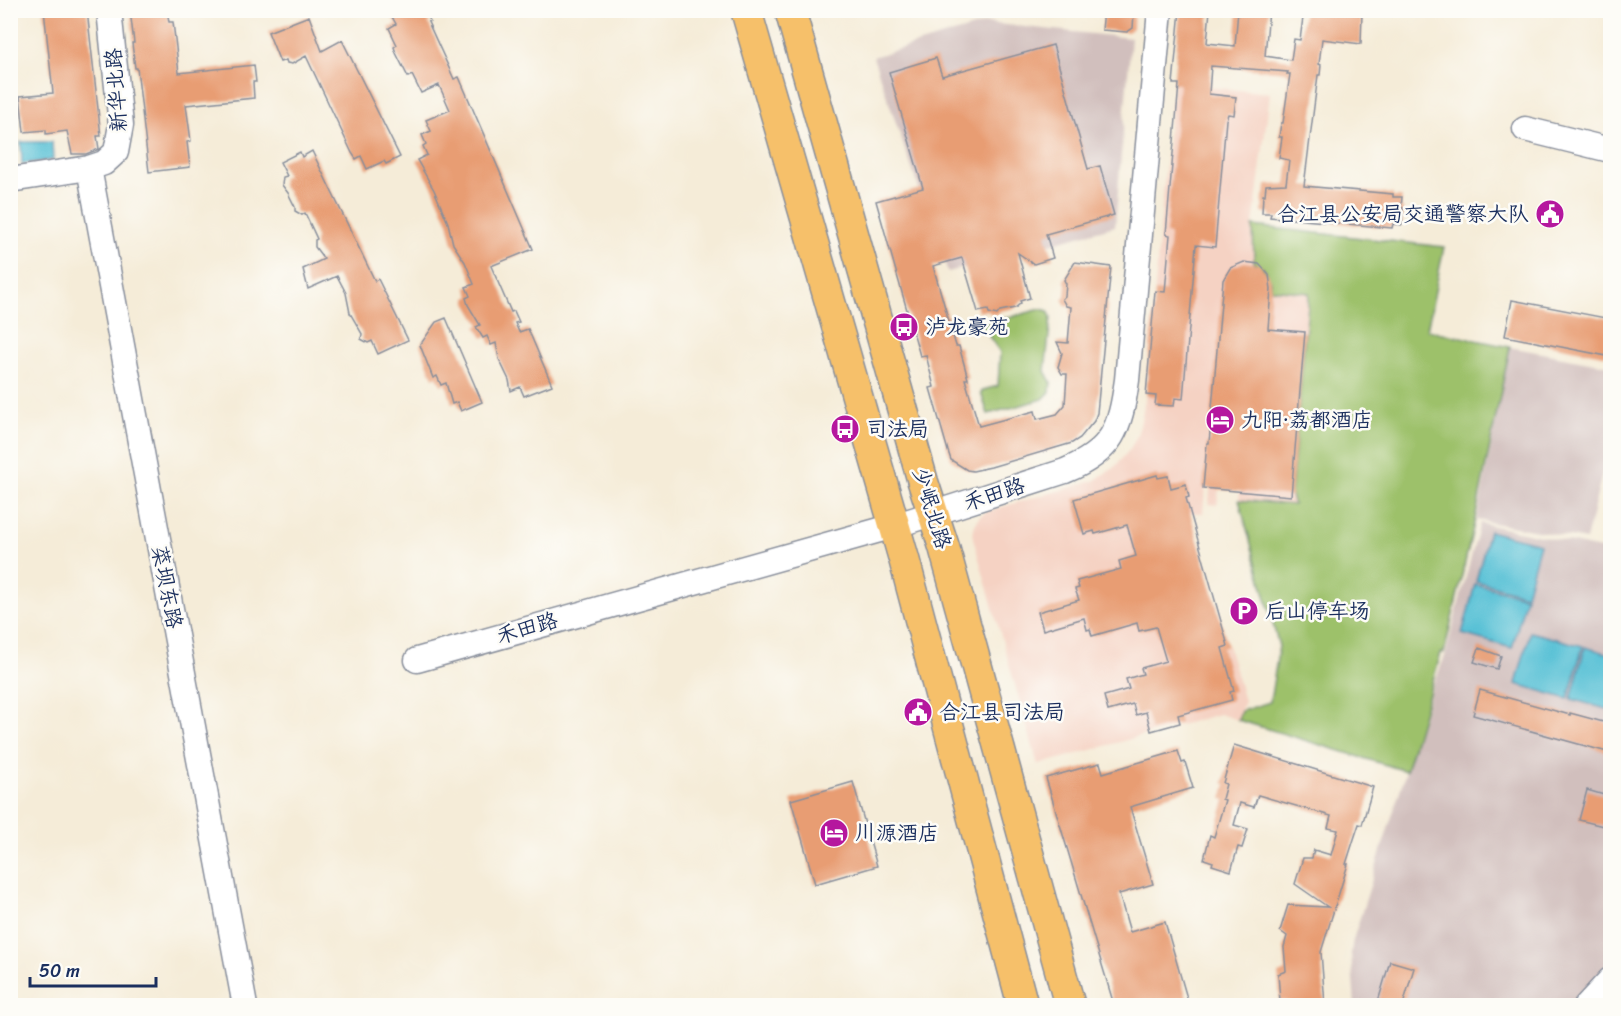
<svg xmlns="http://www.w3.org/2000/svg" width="1621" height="1016" viewBox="0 0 1621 1016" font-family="Sriracha,'LXGW WenKai TC',sans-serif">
  <rect width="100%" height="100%" fill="#fdfcf7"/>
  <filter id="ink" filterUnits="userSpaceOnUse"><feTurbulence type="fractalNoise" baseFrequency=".0167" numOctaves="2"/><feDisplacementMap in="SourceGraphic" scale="12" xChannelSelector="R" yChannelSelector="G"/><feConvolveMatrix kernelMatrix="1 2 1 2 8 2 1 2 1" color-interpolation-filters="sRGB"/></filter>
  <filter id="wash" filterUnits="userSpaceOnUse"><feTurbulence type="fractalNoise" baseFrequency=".008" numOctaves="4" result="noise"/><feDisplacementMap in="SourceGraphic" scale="24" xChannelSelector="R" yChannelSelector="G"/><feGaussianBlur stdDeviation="1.35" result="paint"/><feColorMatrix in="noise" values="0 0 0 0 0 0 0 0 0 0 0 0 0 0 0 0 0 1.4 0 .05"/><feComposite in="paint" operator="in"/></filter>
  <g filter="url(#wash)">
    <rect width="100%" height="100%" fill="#f5ecd8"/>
    <path fill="#f5d2c3" d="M1173,84L1270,93L1253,226L1254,262L1264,269L1269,275L1271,289L1309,293L1291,496L1294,505L1239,500L1240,491L1219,489L1217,505L1209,504L1210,489L1205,488L1203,513H1190L1244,701L1238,720L1219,714L1038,765L973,538L974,527L979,517L988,511L1093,481L1114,468L1130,449L1136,438L1140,426L1145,400Z"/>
    <path fill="#d1bfbd" d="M987,23L1131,38L1115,226L948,272L873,57Z
      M1510,347L1610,366V441L1586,540L1477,520Z
      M1480,523L1610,551L1609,1006H1355L1351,953L1353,940L1433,686L1445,656Z"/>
    <path fill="#9dc16b" stroke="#5c7864" stroke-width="1.5" d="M1253,226L1444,247L1427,330L1510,347L1474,524L1444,653H1441L1406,771L1238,720L1241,711L1270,702L1279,646L1239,500L1294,505L1291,496L1309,293L1271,289C1271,277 1266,267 1254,263Z
      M1041,309L1048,311L1051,317L1045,371L1051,382L1050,392L1043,399L988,414L981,393L983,390L998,386L1000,352L981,325Z"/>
    <path fill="#59c1d6" stroke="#3a789a" stroke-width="1.5" d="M21,142H52L53,160L22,164Z
      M1489,531L1540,544L1526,595L1476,581Z
      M1475,584L1526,597L1512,648L1462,634Z
      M1530,632L1583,646L1568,699L1516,684Z
      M1585,647L1610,654V710L1571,699Z"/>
    <g id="blocks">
      <path fill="#e89d73" d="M44,10H87L101,136H97L99,149L86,154H72L67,131L46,134V130L24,132L20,96L53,93Z
        M130,10H167L169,22H173L179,73L254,65L256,82H253L254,98L186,105L191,141L187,142L190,167L149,172L137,68H135L132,43H134Z
        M399,10H425L430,21L428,22L454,79L459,77L533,249L491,266L511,312L514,311L519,322L515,323L519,332L528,329L552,385L524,396L520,387L511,391L509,380L499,359L496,343L491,345L487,336L483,338L476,327L480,325L468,305L466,298L470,296L466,287L474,284L465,262L453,244L448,223L434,190L417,160L427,155L423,146L426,144L422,135L431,131L426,120L450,110L439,85L421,93L412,75L408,77L396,53L394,47L397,45L389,28L396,24L391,15Z
        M1104,10H1132L1134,13L1133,28L1127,32L1102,30Z
        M1180,10H1210L1207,43L1235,46L1238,10H1269L1265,56L1291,60L1294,39L1300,40L1304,10L1362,12L1361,44L1322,39L1319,64L1321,65L1320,75H1318L1304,186L1393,194V197H1402L1401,208H1403L1402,225L1393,224L1392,228L1270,217L1271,213H1262L1263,195H1265L1266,185L1286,184L1289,160L1279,158L1282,137H1279L1281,123H1283L1290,74H1287L1288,72L1211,66L1209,94L1236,97L1234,115L1228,114L1226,120L1215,247L1196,245L1183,399L1175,398L1174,406L1155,405L1156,396L1146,395L1155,291L1165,292L1170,235L1166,234L1179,84H1173Z
        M309,16L322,51L342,40L400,157L386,164L384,161L367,169L361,156L356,159L352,153L306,56L292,64L287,63L286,60L280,62L268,32Z
        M1053,45L1088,169L1100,166L1114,215L1046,234L1053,258L1034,264L1018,253L1030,298L1020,301L1021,303L1015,308L1000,311L997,315L989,313L988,310L978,312L962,258L933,266L956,346H959L964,364L968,379H965L979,426L1035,411L1037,419L1057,414L1065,405L1067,374H1062L1058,367L1062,353L1057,342L1068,343L1071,307L1066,306L1062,299L1065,296L1066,284L1064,280L1075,262L1111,267L1097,413L1094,421L1080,438L1072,443L991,467L973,471L967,470L951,460L948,451L930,388L934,387L926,355L920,356L876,201L923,188L889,72L936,58L942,76Z
        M312,151L375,281L378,279L408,340L378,354L372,341L368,343L361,339L362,334L350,313L346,293L337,276L308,289L303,269L324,259L315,247V240L317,239L305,213L302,215L295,211V207L288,193L282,185L283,177L287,176L280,162L300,152L302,157Z
        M1244,262L1259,264L1269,275L1271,289L1268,329L1305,332L1291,496L1203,488L1207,443H1209L1223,280L1230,268Z
        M1512,300L1611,319V339L1607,356L1505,336Z
        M446,318L482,402L461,411L457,402L452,404L446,383L441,385L437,376L433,378L420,345L436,322Z
        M1157,475L1158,478L1168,476L1171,488L1186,484L1189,497L1186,498L1228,646L1222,648L1234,691L1230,692L1232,700L1178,715L1180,723L1151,731L1146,712L1136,715L1133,704L1108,711L1104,696L1129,689L1126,679L1143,674L1141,668L1166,661L1156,627L1139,631L1137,623L1092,636L1090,629L1087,630L1084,618L1043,630L1038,612L1079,600L1075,589L1079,588L1077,581L1121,569L1119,561L1136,556L1127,525L1095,534L1094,531L1084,534L1074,499Z
        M1479,648L1501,656L1497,669L1474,662Z
        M1480,690L1570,715V713L1611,724V753L1473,715Z
        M1234,745L1373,787L1362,825L1359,824L1354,839L1346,864H1348L1321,952L1325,1004L1289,1005L1288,1002L1280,1001L1278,974L1286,971L1284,947L1287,936L1280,931L1288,905L1328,907L1295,884L1303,858H1312L1314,850L1331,855L1338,830L1328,828L1331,816L1258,795L1254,807L1240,803L1234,825L1248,829L1242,848L1238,847L1231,871L1212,865L1213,862L1204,859L1210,835L1214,837L1225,800L1222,799L1226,784L1223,783Z
        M1178,751L1182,763L1185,762L1193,788L1130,807L1153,884L1119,894L1130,932L1165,922L1189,1005H1114L1046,778L1100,763L1103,773Z
        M853,782L877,866L815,884L791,800Z
        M1587,790L1611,797V828L1579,820Z
        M1390,961L1414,968L1403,1005H1377Z"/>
    </g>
  </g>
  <g filter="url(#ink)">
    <use href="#blocks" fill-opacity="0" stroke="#888e9b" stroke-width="1.5"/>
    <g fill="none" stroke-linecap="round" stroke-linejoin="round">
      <g stroke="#888e9b" stroke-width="27">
        <path id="minor" d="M1525,129L1610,150
          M89,168L245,1006
          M10,180L89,168L104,163L116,152L121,125L109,10
          M417,660L894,526L1065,471C1113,451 1120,429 1127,380L1160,10
          M1586,1006L1610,980"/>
      </g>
      <g stroke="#888e9b" stroke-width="33">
        <path id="major" d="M746,10L904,559L1023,1006
          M790,10L923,482L944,547L1070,1006"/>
      </g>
      <use href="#minor" stroke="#fff" stroke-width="24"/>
      <use href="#major" stroke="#f6c06b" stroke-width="30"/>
    </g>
  </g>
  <defs>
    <g id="civic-disc" transform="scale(1.5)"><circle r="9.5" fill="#b5179e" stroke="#fdfcf7"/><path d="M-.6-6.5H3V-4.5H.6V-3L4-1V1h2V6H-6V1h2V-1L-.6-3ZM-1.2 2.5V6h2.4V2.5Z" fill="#fff"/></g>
    <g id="bus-disc" transform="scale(1.5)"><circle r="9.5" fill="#b5179e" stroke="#fdfcf7"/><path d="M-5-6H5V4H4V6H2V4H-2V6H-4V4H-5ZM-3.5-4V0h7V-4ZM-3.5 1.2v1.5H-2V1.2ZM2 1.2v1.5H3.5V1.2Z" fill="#fff"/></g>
    <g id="hotel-disc" transform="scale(1.5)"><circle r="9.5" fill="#b5179e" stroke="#fdfcf7"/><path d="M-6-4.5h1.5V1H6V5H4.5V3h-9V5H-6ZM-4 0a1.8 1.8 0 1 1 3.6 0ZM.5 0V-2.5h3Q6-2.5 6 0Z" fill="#fff"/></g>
    <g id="parking-disc" transform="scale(1.5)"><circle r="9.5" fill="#b5179e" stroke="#fdfcf7"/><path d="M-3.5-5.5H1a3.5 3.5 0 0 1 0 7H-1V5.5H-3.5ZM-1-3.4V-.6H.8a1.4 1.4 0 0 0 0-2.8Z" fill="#fff"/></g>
  </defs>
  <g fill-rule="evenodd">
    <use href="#civic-disc" x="1550" y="214"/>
    <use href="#bus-disc" x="904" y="327"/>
    <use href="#hotel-disc" x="1220" y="420"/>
    <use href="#bus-disc" x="845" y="429"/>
    <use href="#parking-disc" x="1244" y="611"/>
    <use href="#civic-disc" x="918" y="712"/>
    <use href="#hotel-disc" x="834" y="833"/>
  </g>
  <g text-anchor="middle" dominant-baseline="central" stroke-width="5" stroke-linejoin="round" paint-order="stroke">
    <g font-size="21" fill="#1b2f5e" stroke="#fdfcf7">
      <text transform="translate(116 90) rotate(-94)">新华北路</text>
      <text transform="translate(994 494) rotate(-18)">禾田路</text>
      <text transform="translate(932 508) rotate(73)">少岷北路</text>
      <text transform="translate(167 587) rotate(79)">菜坝东路</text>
      <text transform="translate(527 628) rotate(-16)">禾田路</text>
    </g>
    <g font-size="21" fill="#1b2f5e" stroke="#fdfcf7" text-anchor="start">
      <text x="1529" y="214" text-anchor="end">合江县公安局交通警察大队</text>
      <text x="925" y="327">泸龙豪苑</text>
      <text x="1241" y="420">九阳·荔都酒店</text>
      <text x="866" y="429">司法局</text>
      <text x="1265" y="611">后山停车场</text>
      <text x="939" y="712">合江县司法局</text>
      <text x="855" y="833">川源酒店</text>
    </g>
  </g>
  <rect width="1621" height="1016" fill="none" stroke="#fdfcf7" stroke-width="36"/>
  <path d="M30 977v9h126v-9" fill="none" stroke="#1b2f5e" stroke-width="3"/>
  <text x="39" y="977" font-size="18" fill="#1b2f5e" stroke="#fdfcf7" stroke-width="4.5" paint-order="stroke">50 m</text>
</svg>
